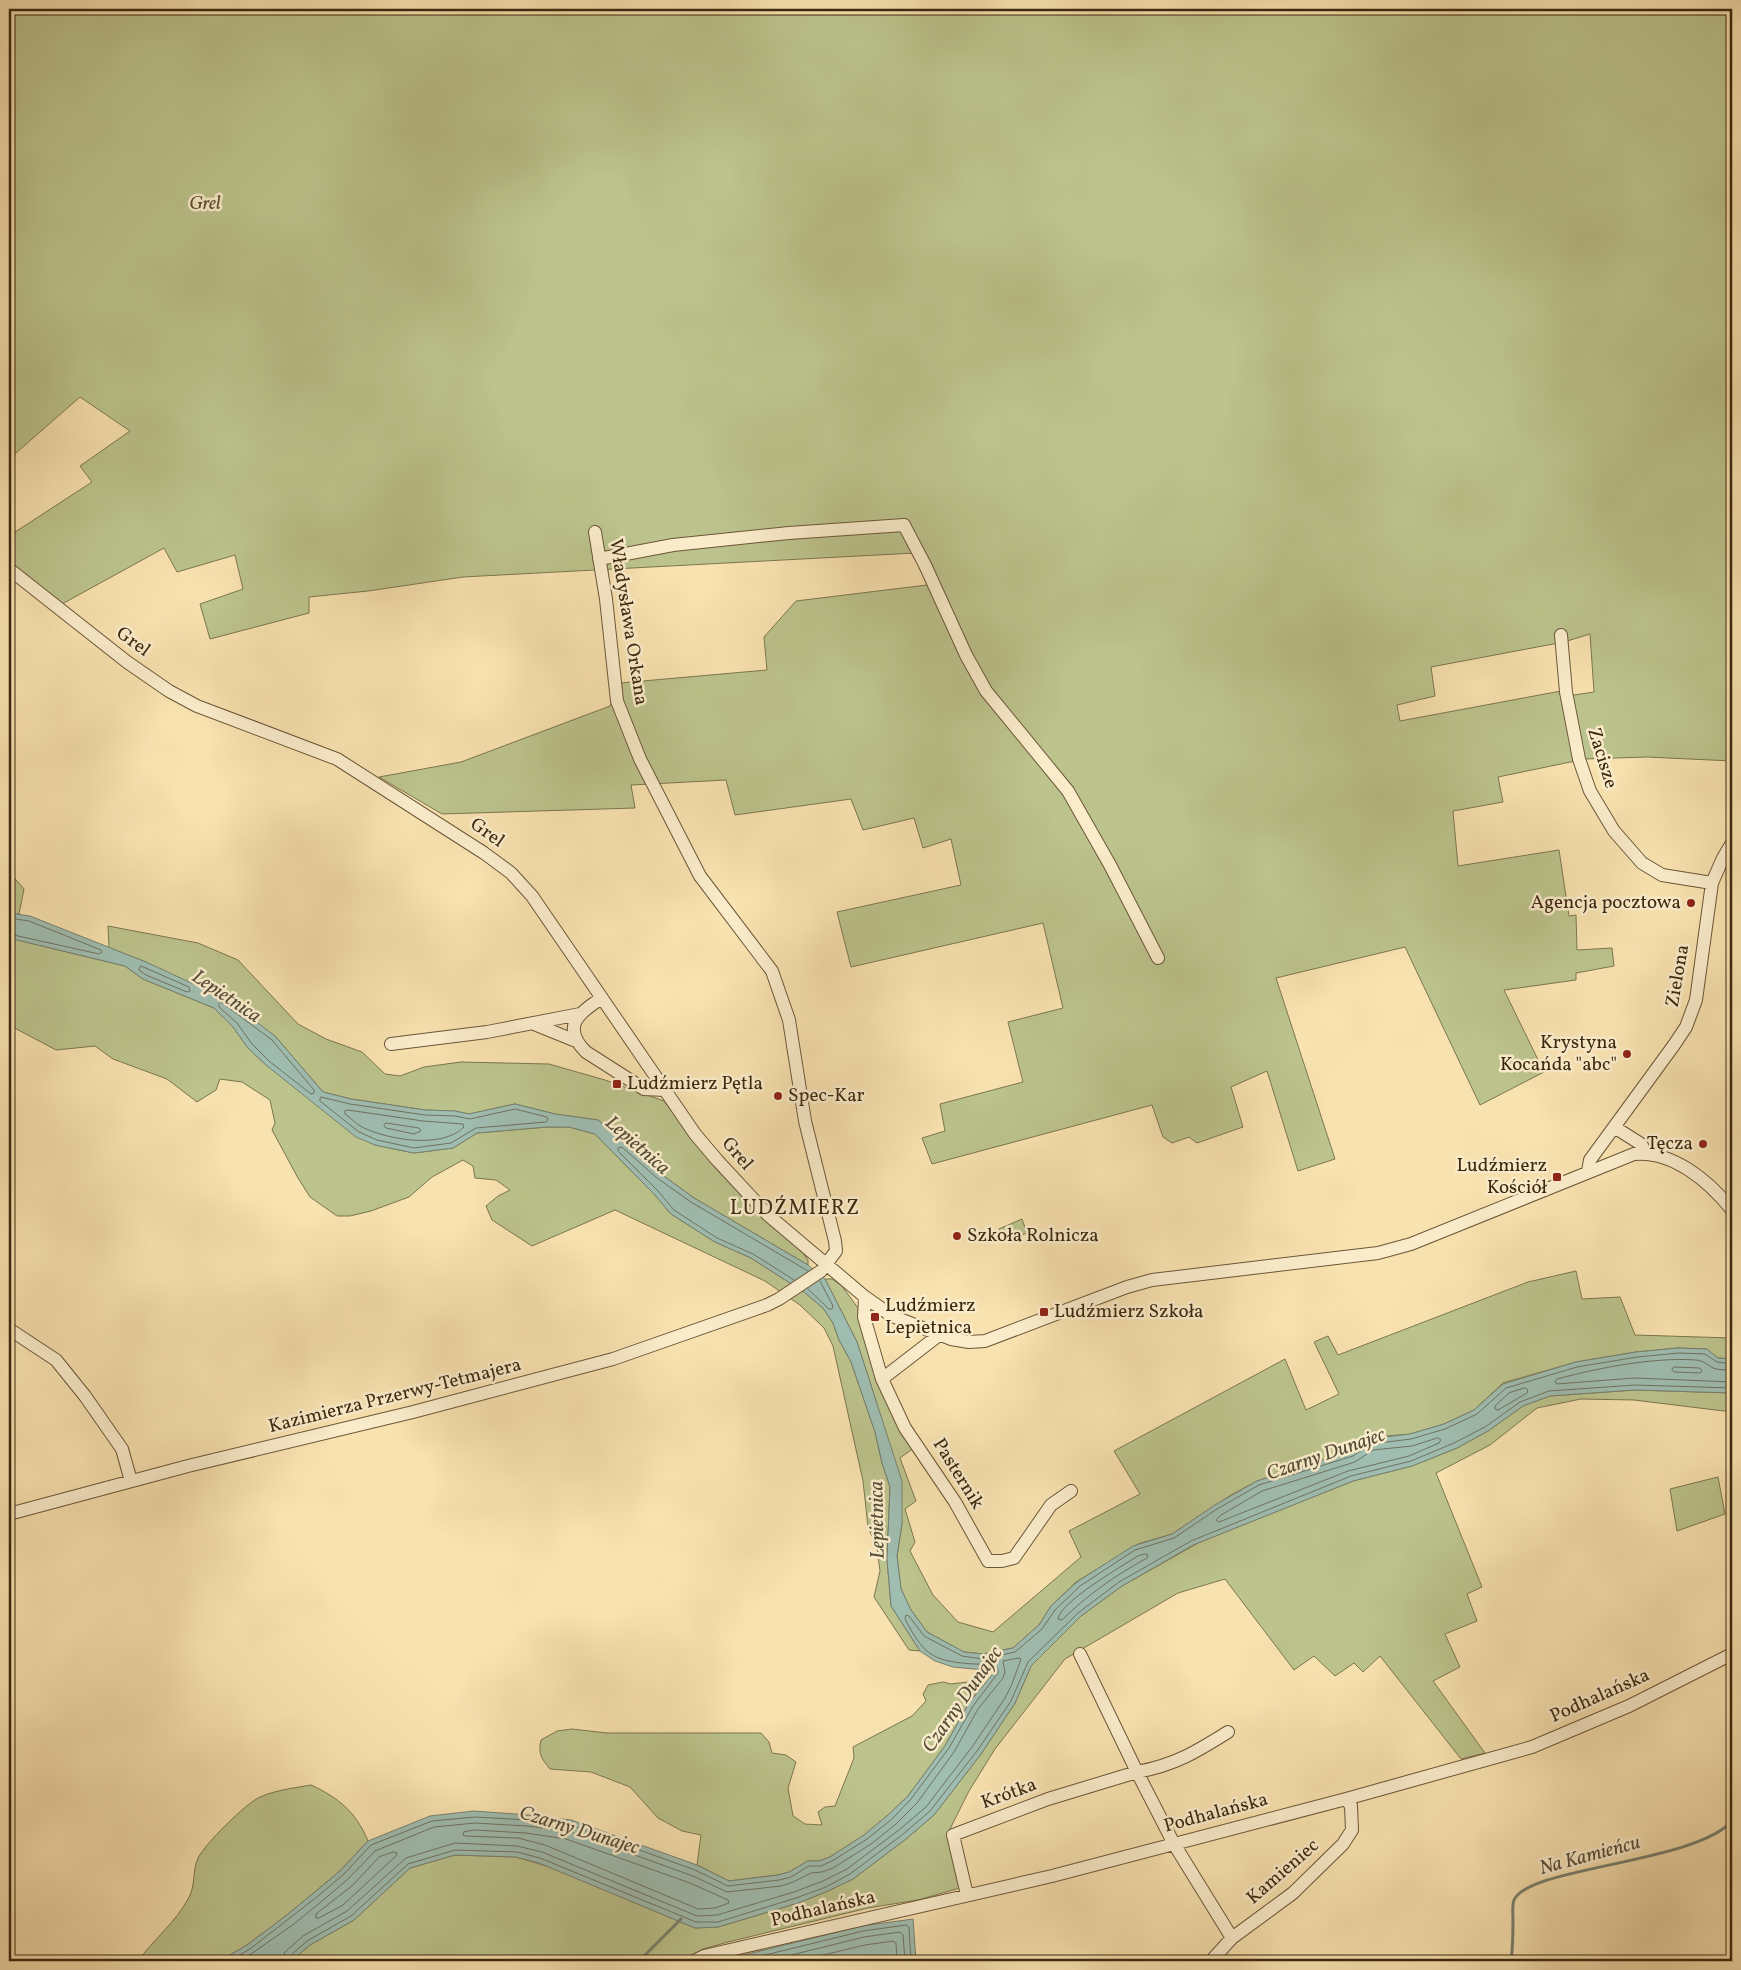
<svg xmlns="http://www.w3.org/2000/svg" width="1741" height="1970" viewBox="0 0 1741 1970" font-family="Vollkorn,serif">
  <rect width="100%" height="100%" fill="#f8e2af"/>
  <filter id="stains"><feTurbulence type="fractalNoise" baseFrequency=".004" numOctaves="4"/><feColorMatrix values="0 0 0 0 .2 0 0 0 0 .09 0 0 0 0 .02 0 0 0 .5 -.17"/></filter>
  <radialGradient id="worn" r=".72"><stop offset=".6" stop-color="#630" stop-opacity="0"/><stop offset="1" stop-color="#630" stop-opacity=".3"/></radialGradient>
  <path fill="#bcc38c" stroke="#7c764e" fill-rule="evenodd" d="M9,9H1732V761L1647,757L1585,759L1498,777L1503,802L1453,811L1458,866L1559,850L1569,916L1576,915L1577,950L1612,948L1614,966L1576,973V980L1504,990L1544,1072L1480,1105L1405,947L1276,978L1335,1159L1298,1171L1267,1071L1231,1087L1243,1127L1197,1143L1189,1137L1172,1143L1163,1137L1152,1105L932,1164L922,1138L945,1131L940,1104L1023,1082L1008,1022L1063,1008L1043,923L851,967L837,912L961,885L951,839L923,848L914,818L863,830L851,799L735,815L726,780L631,785L635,808L442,814L379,777L461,762L610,706L620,683L767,670L764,637L796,601L927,585L915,553L463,577L368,591L309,597V613L210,639L200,604L243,589L235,555L177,572L164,548L62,604L24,574L9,559V536L92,482L80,466L130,431L80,397L9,459V407L12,405L9,400ZM1590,634L1594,692L1574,695L1569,691H1561L1400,721L1397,705L1435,696L1431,667L1564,642Z
    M9,872L24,889L19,914L9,913Z
    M108,926L198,943L238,960L298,1024L326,1039L362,1052L385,1074L400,1076L424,1067L461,1062L549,1064L605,1080L664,1101L715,1167L761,1216L803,1253L808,1260V1265L694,1198L661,1174L598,1120L555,1114L515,1104L469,1114L455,1111L425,1110L351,1099L323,1092L275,1036L146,962L109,948Z
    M9,938L125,966L143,979L214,1008L233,1027L248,1048L266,1065L375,1145L414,1153L453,1148L477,1133L547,1127H569L595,1134L654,1194L671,1214L715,1242L751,1258L804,1292L823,1308L833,1323L839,1340L851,1362L875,1432L882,1463L890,1487L887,1559L891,1606L920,1651L909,1650L874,1597L880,1571L877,1548L868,1527L863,1481L833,1346L824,1328L800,1305L765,1281L615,1210L532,1246L492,1220L486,1206L498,1196L510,1190L496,1180L475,1178L473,1166L463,1160L432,1177L409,1197L371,1211L350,1216H337L310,1197L298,1178L272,1130L275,1123L270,1100L242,1082L220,1079L216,1090L197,1102L167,1079L113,1059L95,1046L56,1050L9,1025Z
    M1022,1219L1027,1233L1011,1239L1009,1235L1002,1238L999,1229Z
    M1576,1271L1582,1299L1620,1297L1635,1335L1732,1338V1359L1718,1358L1706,1349L1678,1348L1636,1352L1576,1362L1503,1383L1474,1410L1444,1424L1410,1434L1375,1437L1359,1444L1351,1451L1257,1481L1231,1495L1172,1534L1138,1544L1076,1582L1051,1606L1039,1625L1013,1648L983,1654L964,1652L927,1632L911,1610L901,1589L897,1556L902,1523L877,1404L857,1342L825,1279H832L842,1286L858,1308L914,1448L900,1458L916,1501L905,1509L915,1542L910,1551L933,1595L958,1622L993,1632L1081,1557L1069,1531L1140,1494L1114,1451L1285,1359L1306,1410L1339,1394L1314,1342L1328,1336L1338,1355L1528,1282Z
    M1635,1390L1732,1393V1412L1634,1400L1581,1399L1537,1408L1490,1445L1436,1473L1482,1587L1467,1594L1477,1621L1445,1634L1460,1667L1433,1681L1485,1753L1461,1759L1380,1656L1363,1672L1354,1663L1335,1676L1314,1656L1294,1670L1225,1579L1178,1593L1065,1659L995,1749L969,1791L947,1835L960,1888L918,1900L868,1908L728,1942L703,1949L681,1961H291L310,1945L354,1920L410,1868L455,1855L516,1857L553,1868L695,1928L718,1927L798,1903L828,1891L853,1879L906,1839L934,1815L981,1754L1015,1703L1031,1666L1081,1616L1122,1586L1200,1542L1353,1481L1412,1466L1457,1448L1488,1431L1523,1406L1550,1396Z
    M1718,1477L1725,1514L1677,1531L1670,1489Z
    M943,1682L951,1684L967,1682L982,1685L969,1703L945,1746L908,1796L888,1815L864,1835L830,1857L819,1861H808L789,1872L778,1875L729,1881L697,1865L701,1835L682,1831L658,1818L630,1787L591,1772L550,1769C541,1758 538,1754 541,1740L557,1731L572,1729L607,1733H761L769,1742L772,1753L786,1755L796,1762L788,1788L793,1816L805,1824L822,1825L818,1812L825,1807L835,1806L854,1758L853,1747L912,1716L926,1701L923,1694L928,1685Z
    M311,1785C339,1798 356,1812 368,1841L340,1871L287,1915L247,1945L220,1961H138C154,1939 175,1923 188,1899C196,1886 192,1871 198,1858C205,1844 245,1804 260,1797C276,1790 294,1788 311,1785Z"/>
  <path fill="#9fbdb1" stroke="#778170" d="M9,913L30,916L146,962L226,999L275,1036L323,1092L351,1099L425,1110L455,1111L469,1114L515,1104L555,1114L598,1120L661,1174L694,1198L808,1265L825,1279L857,1342L902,1481V1523L897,1556L901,1589L911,1610L927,1632L964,1652L983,1654L1013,1648L1039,1625L1051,1606L1077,1582L1133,1546L1172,1534L1215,1505L1257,1481L1351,1451L1359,1444L1369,1439L1410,1434L1444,1424L1474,1410L1503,1384L1576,1362L1636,1352L1678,1348L1707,1349L1718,1358L1732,1359V1393L1635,1390L1550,1396L1523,1406L1488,1431L1457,1448L1412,1466L1353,1481L1193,1545L1122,1586L1081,1616L1031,1666L1015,1703L981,1754L934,1815L906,1839L853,1879L828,1891L798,1903L718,1927L695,1928L539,1863L516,1857L455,1855L410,1868L354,1920L310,1945L291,1961H220L247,1945L287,1915L340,1871L368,1841L430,1816L474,1811L528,1815L571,1820L697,1865L729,1881L778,1875L789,1872L808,1861H819L830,1857L864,1835L888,1815L908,1796L945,1746L969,1703L995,1671L953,1667L935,1661L920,1651L891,1606L887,1559L890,1487L882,1463L875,1432L851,1362L839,1340L833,1323L823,1308L804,1292L751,1258L715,1242L671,1214L654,1194L595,1134L569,1127H547L477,1133L453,1148L414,1153L375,1145L356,1137L266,1065L248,1048L233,1027L214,1008L143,979L125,966L9,938Z
    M913,1919L916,1961H727L740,1956L862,1926Z"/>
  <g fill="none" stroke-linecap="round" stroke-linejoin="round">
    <path stroke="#6e7260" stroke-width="1" d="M9,918L29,921L101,950L102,952L99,954L9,934
      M141,966L189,987L190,991L187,992L146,975L139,970Z
      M221,1002L272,1040L314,1090V1093L311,1094L269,1061L252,1044L237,1023L219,1007V1004Z
      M321,1097L350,1104L425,1115L455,1116L470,1119L515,1109L547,1117L548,1120L546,1122L476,1128L451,1143L414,1148L377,1140L359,1132L320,1101Z
      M348,1110L423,1121L463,1124L464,1127C442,1149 390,1140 364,1128C357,1125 351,1118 345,1114V1111Z
      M386,1123L419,1128L421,1131L414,1134L386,1128L384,1126Z
      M794,1280L753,1254L717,1238L674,1210L658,1191L618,1151V1148L622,1147L657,1178L691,1202L808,1271
      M808,1289L829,1309H832L833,1306L820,1281
      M1674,1367L1700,1368L1702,1371L1700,1373L1674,1372L1672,1370Z
      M1732,1370C1726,1370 1718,1370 1713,1368C1706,1364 1704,1361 1696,1360C1653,1357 1598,1368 1557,1379L1555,1382L1557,1384L1634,1378L1732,1382
      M1525,1388L1528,1390L1527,1393L1498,1410L1495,1409V1406L1509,1393Z
      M1438,1438L1441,1440L1439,1443L1409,1456L1348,1471L1219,1522L1216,1520L1221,1515L1262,1491L1355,1462L1373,1450L1412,1446Z
      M1145,1554L1148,1555L1147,1558C1116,1575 1087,1595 1062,1620L1058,1619C1060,1602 1122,1566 1138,1556Z
      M475,1830L526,1833L566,1839L690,1883L728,1900L729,1903L715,1908L698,1909L545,1845L518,1838L465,1836L463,1835L464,1832Z
      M394,1852L397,1853L396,1856L343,1905L319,1918H316V1914L353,1885L379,1857Z
      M229,1961L250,1949L318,1896L344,1874L371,1845L432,1821L475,1817L527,1820L570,1825L695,1870L728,1886L779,1880L791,1877L809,1866H821L832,1861L867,1839L892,1819L911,1799L949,1748L973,1706L998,1673V1669L994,1665C971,1663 938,1666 922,1646C915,1638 910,1628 905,1619L906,1615L909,1616L924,1636L962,1656L983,1659L1015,1652L1042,1629L1055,1610L1080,1586L1135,1550L1174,1538L1217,1509L1259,1485L1353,1456L1371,1444L1411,1439L1445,1429L1477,1414L1506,1388L1577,1367L1637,1357L1679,1353L1705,1354L1717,1362L1732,1364
      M241,1961L294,1924L322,1901L348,1879L375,1851L434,1827L475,1823L527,1826L568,1831L693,1876L727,1892L781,1886L793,1882L811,1873L822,1872L833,1868L871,1844L896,1824L917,1803L954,1752L978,1709L1003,1678L1005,1672L1003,1661L1018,1658L1021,1659L1012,1684L1005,1698L972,1747L926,1807L899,1830L847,1869L823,1881L794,1892L717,1915L697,1916L542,1852L517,1846L455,1843L406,1858L347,1911L303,1936L285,1952L282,1961
      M289,1961L290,1956L307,1941L351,1916L408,1864L455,1850L517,1852L540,1858L696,1922H718L796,1898L826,1887L850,1874L902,1835L930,1811L977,1751L1011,1701L1028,1662L1078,1613L1119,1582L1191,1541L1351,1476L1411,1461L1454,1443L1485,1427L1520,1402L1549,1391L1635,1385L1732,1388
      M741,1961L863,1931L906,1925L909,1927L911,1961
      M767,1961L864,1937L900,1932L903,1935L905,1961
      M798,1961L865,1945L893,1941L896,1943L897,1961"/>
    <path stroke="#778170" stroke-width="3" d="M639,1961L681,1919
      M1511,1961C1513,1947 1513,1933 1513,1919C1513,1914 1512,1905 1514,1900C1528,1867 1695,1863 1732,1821"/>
    <g stroke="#6b5637" stroke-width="14">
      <path id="minor" d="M599,559L673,545L789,533L904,525L925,565L966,655L986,691L1068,791L1110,865L1158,958
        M9,569L127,662L169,691L197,706L337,759L484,853L511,873L532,896L695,1134L717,1160L768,1215L865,1297L892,1316L951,1339L969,1342L985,1341L1127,1287L1152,1280L1378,1253L1411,1244L1634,1154C1672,1150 1709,1181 1732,1210
        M1561,635L1566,692L1579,759L1590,791L1614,831L1642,863L1662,875L1712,883
        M602,998C578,1013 561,1027 586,1052L644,1089L664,1090
        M534,1024L576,1041
        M391,1044L487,1032L580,1014
        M1614,1127L1641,1144L1646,1153
        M1588,1171L1590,1160L1674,1045L1686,1027L1696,1000L1712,883L1723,858L1732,843
        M865,1297L864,1317L882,1379L905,1428L955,1502L988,1561H1002L1014,1558L1051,1505L1071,1491
        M9,1329L56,1360L85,1396L122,1449L131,1481
        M882,1379L939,1335
        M9,1514L188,1466L413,1412L613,1359L767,1305L779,1299L821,1271L836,1251L835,1241L805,1121L789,1020L772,971L700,876L640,759L617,701L606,599L595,532
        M1080,1654L1137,1772C1175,1765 1196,1752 1228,1732
        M967,1895L953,1835L1048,1799L1137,1772L1174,1844L1232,1938
        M694,1961L704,1956L1052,1876L1346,1799L1532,1747L1629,1706L1732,1654
        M1211,1961L1232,1938L1293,1893L1343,1844L1352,1830L1351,1806L1346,1799"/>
    </g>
    <use href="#minor" stroke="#faeccb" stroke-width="12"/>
  </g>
  <g fill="#8f2418" stroke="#faeccb" stroke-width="2">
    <circle cx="1691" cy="903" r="5"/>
    <circle cx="1627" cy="1054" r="5"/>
    <rect x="612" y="1079" width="10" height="10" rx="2.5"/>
    <circle cx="778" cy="1096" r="5"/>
    <circle cx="1703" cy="1144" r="5"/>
    <rect x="1552" y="1172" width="10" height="10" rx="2.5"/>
    <circle cx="957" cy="1236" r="5"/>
    <rect x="1039" y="1307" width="10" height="10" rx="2.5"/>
    <rect x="870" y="1312" width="10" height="10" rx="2.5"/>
  </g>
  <g text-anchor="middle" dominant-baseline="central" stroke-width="5" stroke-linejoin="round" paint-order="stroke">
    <g font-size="19" font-style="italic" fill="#5c4f2e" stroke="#faeccb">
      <text x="205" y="204">Grel</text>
    </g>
    <g font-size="19" fill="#3c280f" stroke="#faeccb">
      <text transform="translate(628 622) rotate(81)">Władysława Orkana</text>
      <text transform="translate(133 642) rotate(36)">Grel</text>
      <text transform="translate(1602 758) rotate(73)">Zacisze</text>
      <text transform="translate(487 833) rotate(35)">Grel</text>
      <text transform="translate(1678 976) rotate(-80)">Zielona</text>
      <text transform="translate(737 1154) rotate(49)">Grel</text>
      <text transform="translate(395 1396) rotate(-14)">Kazimierza Przerwy-Tetmajera</text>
      <text transform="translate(958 1474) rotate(58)">Pasternik</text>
      <text transform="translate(1600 1696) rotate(-24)">Podhalańska</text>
      <text transform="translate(1009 1794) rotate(-20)">Krótka</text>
      <text transform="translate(1216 1813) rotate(-15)">Podhalańska</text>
      <text transform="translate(1283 1872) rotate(-41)">Kamieniec</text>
      <text transform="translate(823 1909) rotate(-13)">Podhalańska</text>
    </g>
    <g font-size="19" fill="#3c280f" stroke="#faeccb" text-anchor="start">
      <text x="1681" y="903" text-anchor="end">Agencja pocztowa</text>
      <text x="1617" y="1043" text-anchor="end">Krystyna<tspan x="1617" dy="22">Kocańda "abc"</tspan></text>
      <text x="627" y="1084">Ludźmierz Pętla</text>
      <text x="788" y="1096">Spec-Kar</text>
      <text x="1693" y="1144" text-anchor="end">Tęcza</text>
      <text x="1547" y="1166" text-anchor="end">Ludźmierz<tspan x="1547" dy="22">Kościół</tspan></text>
      <text x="967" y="1236">Szkoła Rolnicza</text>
      <text x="885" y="1306">Ludźmierz<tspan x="885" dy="22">Lepietnica</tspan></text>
      <text x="1054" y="1312">Ludźmierz Szkoła</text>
    </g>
    <g font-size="20" font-style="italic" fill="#554d38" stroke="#faeccb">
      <text transform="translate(226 997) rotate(34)">Lepietnica</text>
      <text transform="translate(637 1146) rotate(41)">Lepietnica</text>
      <text transform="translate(1326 1455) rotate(-19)">Czarny Dunajec</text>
      <text transform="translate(878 1520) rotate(-91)">Lepietnica</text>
      <text transform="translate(963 1700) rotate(-55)">Czarny Dunajec</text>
      <text transform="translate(579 1831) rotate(17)">Czarny Dunajec</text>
      <text transform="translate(1590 1856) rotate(-15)">Na Kamieńcu</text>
    </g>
    <g font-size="21" letter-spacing="1" fill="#3c280f" stroke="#faeccb">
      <text x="795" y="1208">LUDŹMIERZ</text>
    </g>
  </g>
  <rect width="1741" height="1970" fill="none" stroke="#f8e2af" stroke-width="30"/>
  <rect x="10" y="10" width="1721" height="1950" fill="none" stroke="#3c280f" stroke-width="2.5"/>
  <rect x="15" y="15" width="1711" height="1940" fill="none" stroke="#3c280f"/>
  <rect width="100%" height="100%" filter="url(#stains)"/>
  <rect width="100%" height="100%" fill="url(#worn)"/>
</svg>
